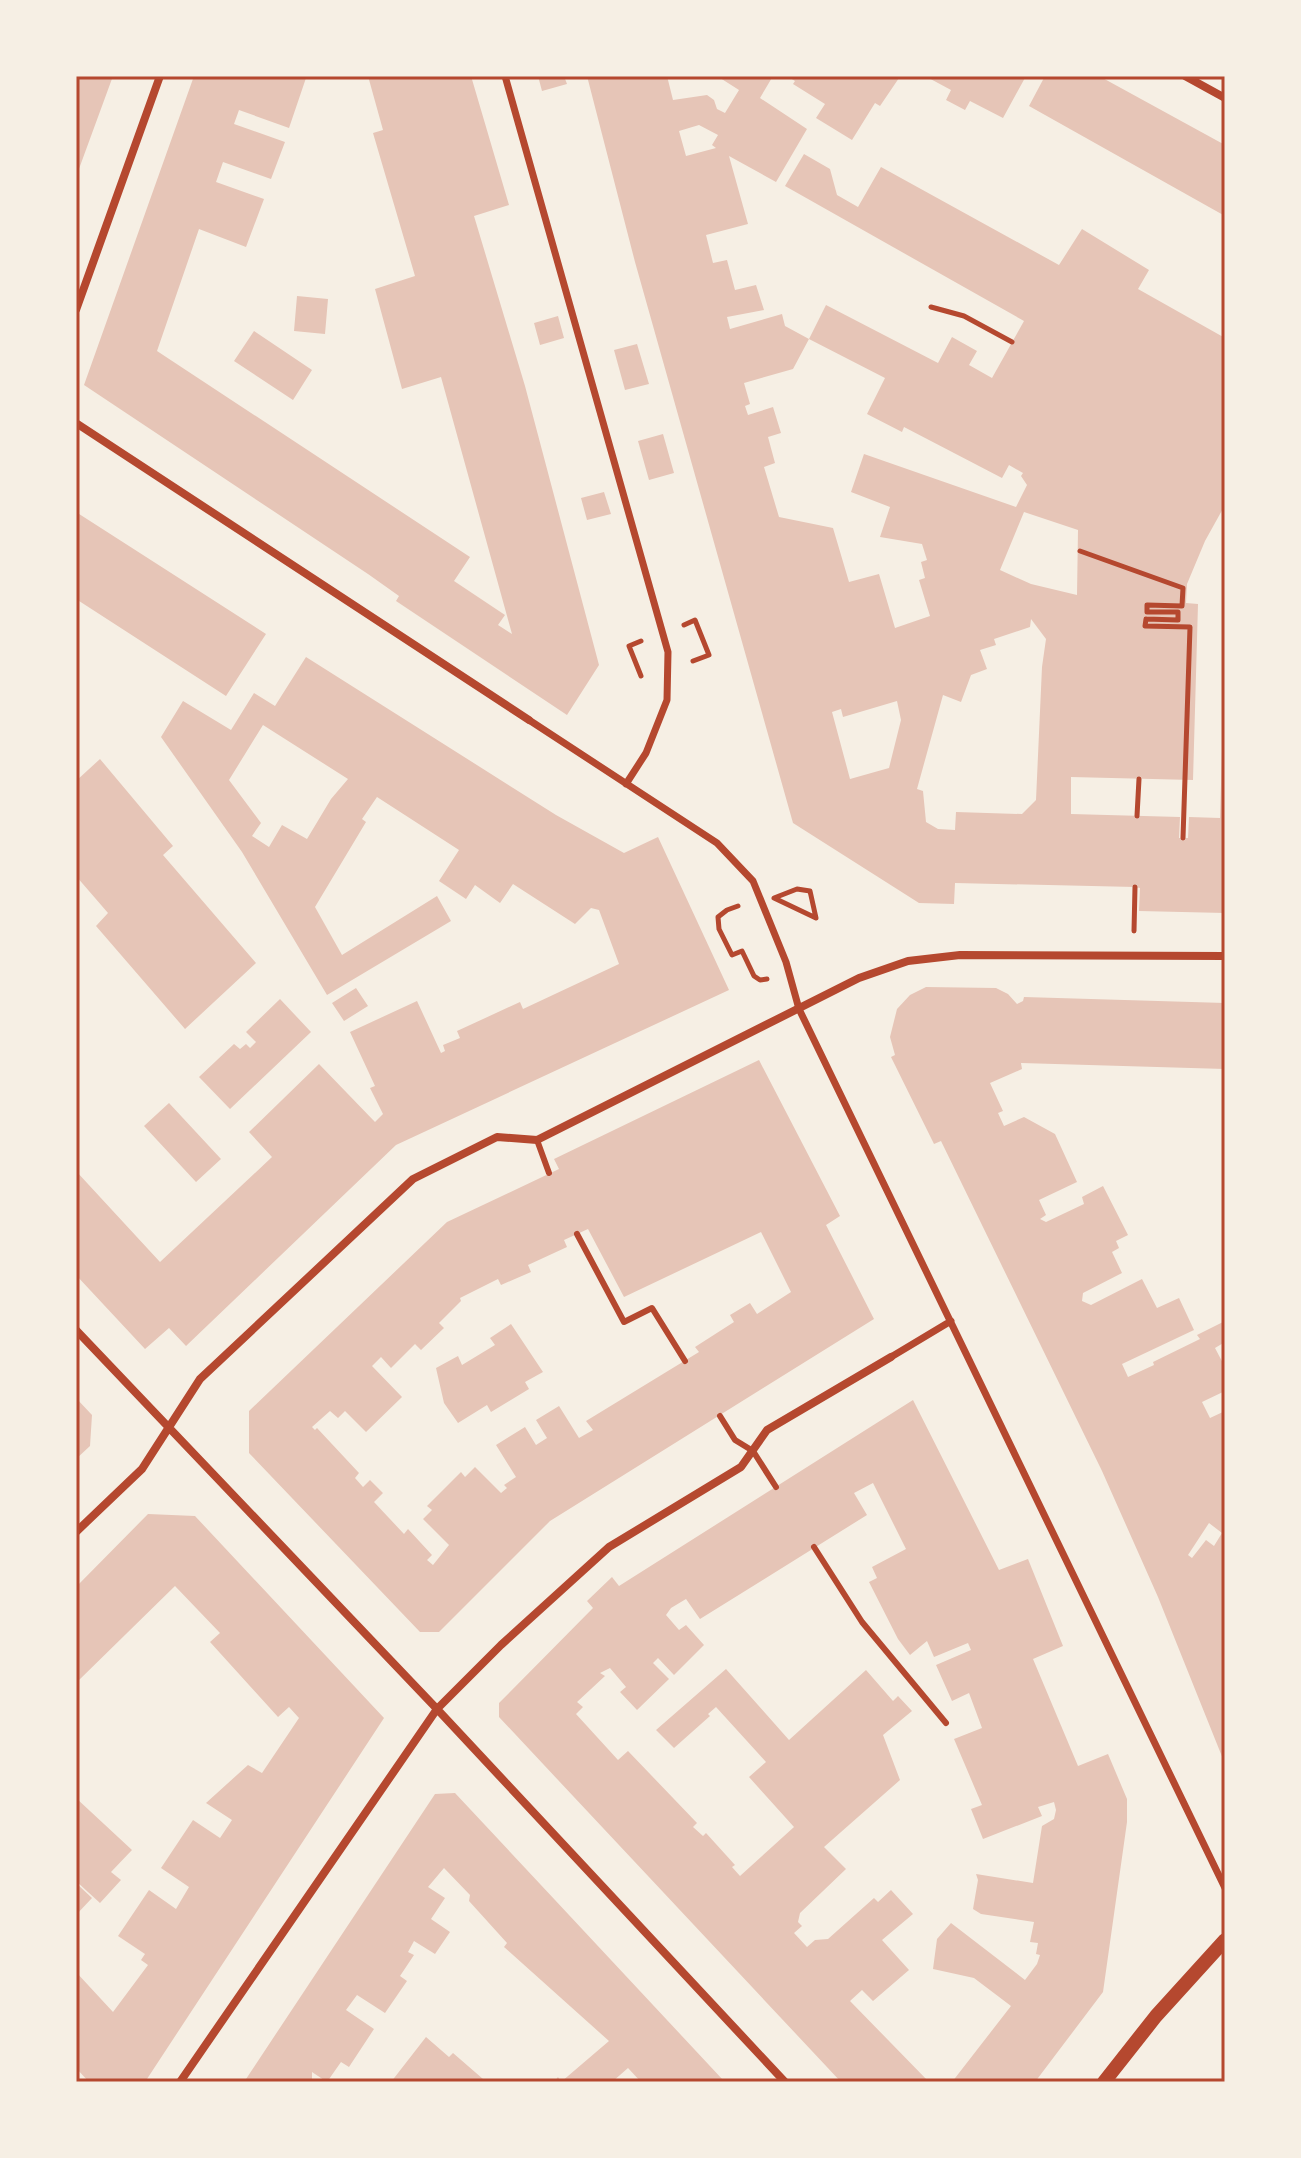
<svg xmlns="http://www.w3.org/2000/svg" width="1301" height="2158" viewBox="0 0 1301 2158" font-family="Montserrat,sans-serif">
  <rect width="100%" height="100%" fill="#f6efe4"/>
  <path fill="#e6c5b7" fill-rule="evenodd" d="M76,76H113L76,177Z
    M194,76L306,78L289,128L239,110L234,124L285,142L271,179L223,162L216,182L264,199L246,247L199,229L157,351L470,557L454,581L505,615L498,625L512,634L441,377L402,389L375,289L415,276L373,133L383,130L368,76H471L509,205L474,216L525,386L599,665L567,715L396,601L399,596L368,574L84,385Z
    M538,76H564L567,84L542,91Z
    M587,76H667L673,100L707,95L714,100L717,109L725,113L739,90L717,76H773L760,98L807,129L776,182L729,156L748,224L706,235L713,263L727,260L735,290L756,285L764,310L727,317L730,329L782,314L785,326L809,339L793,369L744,383L750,404L745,406L748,415L773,407L781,433L768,437L775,463L764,467L779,517L833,528L849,582L879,574L895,628L930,616L919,580L925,578L921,562L927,560L922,544L880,537L890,507L851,492L864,454L1016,507L1027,485L1021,476L1023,473L1009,465L1002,478L904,427L902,432L867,414L885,378L809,339L826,305L938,363L952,337L977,351L969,365L992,378L1024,321L785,186L804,154L830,169L837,195L858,207L881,167L1059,265L1082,229L1149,270L1138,289L1225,338V505L1205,541L1187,584L1186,603L1198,604L1193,780L1071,777V814L1180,817L1179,838H1188L1189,817L1220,818L1222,751H1225V913L1139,911L1140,888L1135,887L955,883L954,904L919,903L793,823L635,262ZM699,125L718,135L712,145L716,148L686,156L679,131ZM1024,512L1078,530L1077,595L1031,584L1000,570ZM1031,619L1046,639L1042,667L1036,800L1022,814L956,812L955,830L938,829L926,822L923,791L917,789L943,695L961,702L971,675L987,669L980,650L996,645L994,639L1030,627ZM897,701L901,720L889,768L850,779L832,712L841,709L843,717Z
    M787,76H896L899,78L880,106L875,103L852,140L816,118L825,104L793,84L795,81Z
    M925,76H1026L1003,118L970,101L965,110L946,100L951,90Z
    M1045,76H1099L1225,145V216L1029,106Z
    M297,296L328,299L325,334L294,331Z
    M558,316L564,338L540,345L534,323Z
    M254,331L312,370L293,400L234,361Z
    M637,344L649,384L625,390L614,350Z
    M663,434L674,473L649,480L638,441Z
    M604,492L611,514L587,520L581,498Z
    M76,512L266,634L226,696L76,599Z
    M306,657L556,815L624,853L658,837L729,990L396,1145L186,1346L169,1328L145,1349L76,1275V1171L160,1262L272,1157L249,1132L319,1064L375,1122L383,1114L370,1088L375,1086L350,1032L417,1001L441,1053L445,1051L443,1045L460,1038L457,1031L520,1002L523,1009L619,964L599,910L591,908L575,924L513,884L500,903L475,885L466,899L439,881L459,850L377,797L362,819L366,822L315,907L342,955L437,896L451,921L327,995L242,852L161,737L183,701L231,730L254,693L275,706ZM263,725L348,779L331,799L307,839L282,825L269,847L252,836L261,823L229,780Z
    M100,759L173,846L163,855L256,963L185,1029L96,926L108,913L76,876V781Z
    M926,987L996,988L1008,994L1017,1004L1023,1001L1024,997L1225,1003V1069L1021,1063L1022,1069L990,1083L1003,1111L998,1113L1004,1126L1024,1117L1055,1134L1077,1182L1039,1200L1046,1215L1040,1219L1046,1222L1084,1204L1082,1197L1103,1186L1128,1235L1116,1241L1119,1248L1112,1252L1122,1273L1083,1293L1082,1301L1091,1305L1142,1279L1157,1308L1179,1298L1194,1330L1122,1364L1128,1377L1154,1365L1153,1362L1200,1339L1197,1335L1225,1321V1342L1215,1348L1225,1367V1391L1202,1402L1210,1418L1225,1411V1764L1158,1597L1102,1471L941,1141L934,1144L891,1057L895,1055L890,1037L897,1009L910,995ZM1209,1523L1222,1533L1214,1546L1206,1540L1192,1558L1188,1555Z
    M356,988L368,1006L344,1021L332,1003Z
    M280,999L311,1032L230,1109L199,1077L234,1044L240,1049L246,1044L250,1048L256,1042L246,1032Z
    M759,1060L840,1216L826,1225L874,1319L550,1521L439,1632H420L249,1453V1411L447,1222L559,1169L554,1159ZM588,1229L624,1297L761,1232L791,1292L757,1314L750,1303L730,1315L734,1322L695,1347L699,1352L586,1421L593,1430L579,1438L559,1406L536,1420L547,1438L536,1445L525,1427L496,1445L516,1477L504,1485L507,1488L501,1493L475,1467L465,1477L461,1472L427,1506L432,1510L423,1519L449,1545L433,1565L427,1560L432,1555L408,1529L404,1534L374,1502L383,1493L370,1480L363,1487L355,1478L359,1473L317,1428L315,1430L312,1427L330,1411L338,1418L345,1411L366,1432L402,1397L372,1366L381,1357L391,1368L415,1344L421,1350L444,1328L439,1323L461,1301L460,1298L498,1279L501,1285L531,1272L528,1265L567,1247L564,1240Z
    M169,1103L221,1159L196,1182L144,1126Z
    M511,1324L543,1372L525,1382L529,1389L491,1412L487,1405L458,1423L444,1403L436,1368L458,1356L462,1365L495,1345L490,1338Z
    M76,1398L92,1415L90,1446L76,1459Z
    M913,1400L999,1570L1028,1559L1063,1646L1033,1659L1078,1766L1108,1754L1127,1799V1822L1103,1992L1035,2082H952L1011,2006L974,1978L933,1969L937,1939L951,1923L1025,1980L1037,1964L1040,1955L1036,1954L1038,1943L1030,1942L1034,1922L981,1914L973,1909L978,1880L976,1874L1033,1883L1042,1826L1054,1819L1056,1810L1054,1802L1038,1807L1042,1816L983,1839L971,1809L982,1805L954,1739L982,1728L969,1693L952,1701L936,1665L971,1650L968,1643L934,1657L927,1641L910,1655L898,1639L869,1582L877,1578L872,1567L906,1549L873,1483L854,1493L867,1515L700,1619L686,1599L671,1608L666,1615L679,1630L686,1625L704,1645L674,1675L658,1658L653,1663L669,1679L637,1710L620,1692L626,1687L610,1668L600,1673L605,1676L577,1702L583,1707L576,1714L618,1760L628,1751L697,1823L693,1827L703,1836L706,1833L735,1865L732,1867L740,1876L794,1827L749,1777L766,1762L716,1707L708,1714L710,1716L674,1748L656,1730L726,1669L789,1740L866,1670L893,1701L898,1696L912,1711L883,1735L900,1780L824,1847L846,1869L800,1913L798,1922L802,1926L794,1933L807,1947L815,1940L828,1939L874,1898L878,1902L891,1890L913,1914L882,1940L909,1970L873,2001L862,1990L850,2001L929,2082H841L499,1717V1703L593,1608L587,1601L612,1577L619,1586Z
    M148,1514L195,1516L384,1718L145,2082H89L76,2068V1972L113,2012L148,1965L141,1960L145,1954L118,1936L149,1890L176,1909L189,1887L161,1868L193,1820L220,1838L232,1820L206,1803L248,1765L262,1773L299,1718L289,1707L278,1717L210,1642L220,1633L175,1586L76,1683V1587Z
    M455,1793L555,1900L723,2080L720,2082H641L628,2068L612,2082H554L558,2077L561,2082L609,2041L504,1947L507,1943L469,1901L470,1895L444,1868L428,1887L445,1898L431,1919L450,1932L435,1954L414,1941L408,1952L414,1955L400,1976L407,1981L385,2013L357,1995L346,2010L374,2029L349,2067L341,2062L327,2082L312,2072V2082H244L435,1794Z
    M76,1798L132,1850L111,1872L121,1880L100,1903L76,1881Z
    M76,1883L92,1898L76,1915Z
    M426,2037L449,2057L453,2053L483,2079L480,2082H391Z"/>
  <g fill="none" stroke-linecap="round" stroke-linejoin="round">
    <path stroke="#b5482f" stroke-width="5" d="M931,307L964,316L1012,342
      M1080,551L1183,588L1182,606L1147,605
      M1147,605V612H1178V620
      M1146,619L1145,626L1190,627L1183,838
      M1146,619L1178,620
      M684,625L695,620L709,655L693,661
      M641,641L629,646L641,676
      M1137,816L1139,779
      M797,889L810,891L816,918L774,898Z
      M738,906L727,910L718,917L719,929L732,955L742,951L754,976L760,980L767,979
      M1134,931L1135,887"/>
    <path stroke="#b5482f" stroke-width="6" d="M537,1140L549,1173
      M577,1234L624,1322L652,1308L685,1361
      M720,1416L735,1440L753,1451L776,1487
      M814,1547L862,1622L946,1723"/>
    <path stroke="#b5482f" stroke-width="7" d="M505,76L668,652L667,700L646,753L626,784
      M529,720L717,843L753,881L786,962L799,1009L1225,1888
      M891,1357L951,1321"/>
    <path stroke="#b5482f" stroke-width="8" d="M1185,76L1225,98
      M76,310L160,76
      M76,423L529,720
      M76,1330L437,1709L785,2082
      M76,1532L142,1469L200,1379L413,1179L497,1137L537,1140L859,978L908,961L960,955L1225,956
      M180,2082L437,1709L501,1645L609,1547L741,1467L767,1430L891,1357"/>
    <path stroke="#b5482f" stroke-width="14" d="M1104,2082L1156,2016L1225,1940"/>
  </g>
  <rect width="1301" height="2158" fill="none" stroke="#f6efe4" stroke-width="156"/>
  <rect x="78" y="78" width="1145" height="2002" fill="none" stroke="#b5482f" stroke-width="3"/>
</svg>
